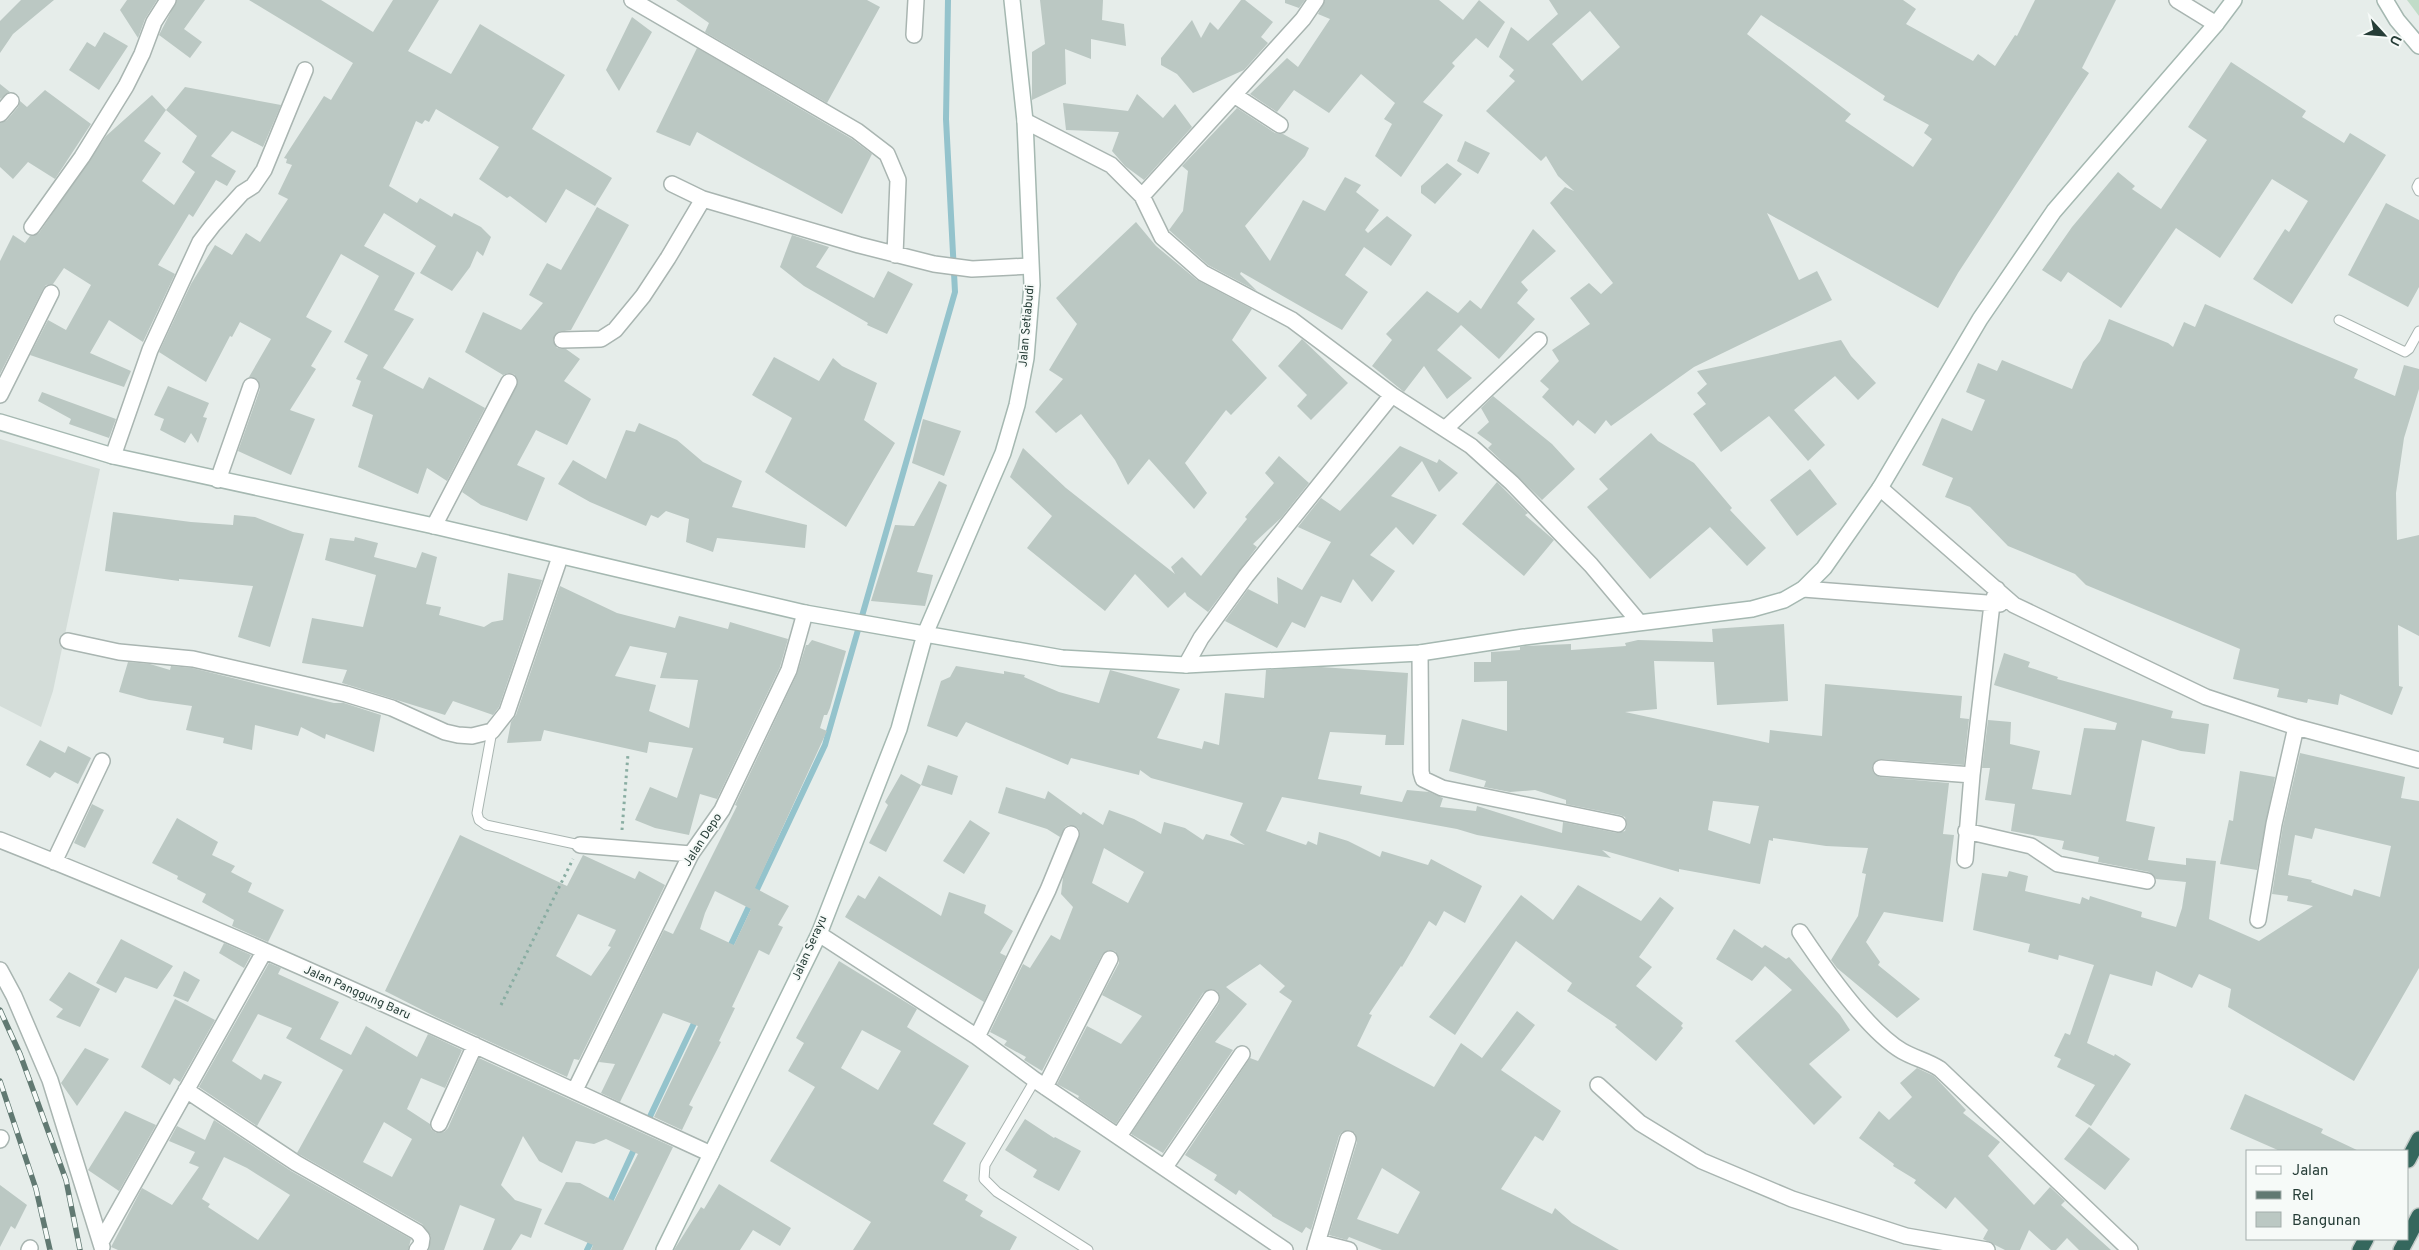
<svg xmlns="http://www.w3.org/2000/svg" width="2419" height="1250" viewBox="0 0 2419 1250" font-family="Overpass,sans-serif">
  <rect width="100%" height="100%" fill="#e6edea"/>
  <path fill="#d4ddd9" d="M0,439L100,469L53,691L41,727L0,706Z"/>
  <path fill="#c1dcc8" d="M2407,0H2419V16Z"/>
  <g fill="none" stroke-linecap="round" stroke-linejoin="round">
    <path stroke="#94c3cc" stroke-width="6" d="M728,951L825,745L955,292L946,119L948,0
      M646,1125L697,1017
      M608,1206L636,1145
      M587,1250L594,1236"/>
  </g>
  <path fill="#bbc8c3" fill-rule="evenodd" d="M21,0H54L13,34L0,53V21Z
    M127,0H157L145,19L138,38L120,10Z
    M177,0H205L184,29L202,42L190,58L159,35Z
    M249,0H321L373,32L393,0H439L408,51L451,74L480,24L565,75L532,129L612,178L595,206L566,189L546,223L510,196L507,198L479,179L499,147L436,109L429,122L425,120L422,124L416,121L389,186L417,203L420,198L452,217L454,213L481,227L491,237L483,256L477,251L470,267L452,291L420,273L436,246L384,213L364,246L415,273L394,310L414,319L383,368L423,389L429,377L485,408L447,481L427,468L418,494L358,467L373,415L352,406L361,381L356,379L368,355L344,342L379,276L341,254L306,317L332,331L311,366L316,369L290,410L315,419L291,475L238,451L260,389L258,380L249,377L271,339L240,322L232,337L230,336L206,382L159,352L191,284L215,245L232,255L246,233L260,242L288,199L278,194L292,165L286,163L287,159L284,158L324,96L331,100L353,63Z
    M676,0H867L880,7L827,103L705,32L709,23Z
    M1040,0H1103L1102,20L1124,24L1126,46L1091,39V59L1065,49L1066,84L1032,100V52L1045,44Z
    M1241,0H1245L1273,22L1261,37L1268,43L1244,70L1193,93L1177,74L1161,65V58L1192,20L1201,38L1210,22L1218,30Z
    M1285,0H1305L1299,8L1285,3Z
    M1325,0H1439L1463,20L1479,0L1505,22L1488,48L1476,38L1452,63L1455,66L1423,102L1443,115L1401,177L1375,156L1392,124L1384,119L1395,103L1361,74L1329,113L1294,90L1277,112L1250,94L1287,58L1298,67L1330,19L1318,14Z
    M1549,0H1903L1916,9L1906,24L1973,61L1978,54L1995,66L2015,35L2017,36L2035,0H2116L2082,68L2089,73L1958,273L1938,308L1767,213L1799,280L1817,271L1832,300L1694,367L1611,426L1606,420L1595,434L1578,420L1573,426L1542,397L1549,389L1540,381L1559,361L1552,350L1590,324L1570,298L1589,283L1601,294L1613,283L1550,203L1565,187L1574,191L1558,176L1546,156L1541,161L1486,111L1515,81L1509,76L1514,70L1499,57L1511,27L1528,41L1558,14ZM1590,11L1620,47L1582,81L1552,44ZM1761,15L1885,96L1883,100L1929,125L1924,133L1932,139L1913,167L1845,121L1851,114L1747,34Z
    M632,17L652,32L619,91L606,70Z
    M104,32L128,46L99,90L69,70L87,42L95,47Z
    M697,48L852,139L872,154L842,214L697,132L690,146L656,132Z
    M2231,62L2306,111L2302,117L2344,143L2350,133L2386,155L2292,304L2253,279L2285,229L2289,232L2308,201L2272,179L2220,258L2176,228L2121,308L2068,272L2061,282L2042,270L2072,227L2118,172L2135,186L2132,189L2161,209L2207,140L2188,127Z
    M0,84L10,92L0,99Z
    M185,87L281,105L263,147L232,131L211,156L236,171L227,186L216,180L193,217L189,214L158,265L175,274L143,342L109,320L90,353L131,371L124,387L30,355L48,320L66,330L91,285L64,268L53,284L46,285L43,289L0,374V261L13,235L25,243L30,236L39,233L106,136L152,95L166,110ZM166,110L197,136L182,162L195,172L174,205L142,181L161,153L144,141Z
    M45,90L91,124L55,179L28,162L13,179L0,167V123L7,120L18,107L20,101L27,107Z
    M1137,94L1163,118L1175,104L1192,127L1144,180L1125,166L1112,151L1119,132L1066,130L1063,103L1128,111Z
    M1237,108L1275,133L1283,134L1309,148L1305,156L1245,226L1270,261L1303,200L1325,211L1345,177L1361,185L1356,192L1379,210L1365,230L1368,233L1387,216L1412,235L1391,266L1364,247L1345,275L1368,292L1342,330L1241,272L1240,274L1257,291L1208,265L1169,230L1183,211L1188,171L1182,166Z
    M1465,141L1490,153L1478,174L1457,161Z
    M1447,163L1462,174L1435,204L1421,193V186Z
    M2386,203L2419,220V287L2408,307L2348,275Z
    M597,207L629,225L571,330L558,332L553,340L557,348L566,349L580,359L564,381L591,399L567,445L536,430L517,465L545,478L527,521L481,505L462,492L518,382L514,374L508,373L503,375L465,352L483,312L521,330L543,303L529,295L547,263L561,270Z
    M1136,222L1156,246L1197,280L1252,309L1232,340L1267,378L1231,415L1226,410L1185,463L1207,493L1194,509L1149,459L1128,485L1115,460L1081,414L1056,433L1035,412L1063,379L1049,370L1077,324L1056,298Z
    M1533,229L1556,251L1521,282L1528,290L1517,303L1535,319L1499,359L1461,325L1437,350L1472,378L1447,399L1424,366L1404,392L1372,366L1392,340L1386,334L1427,291L1458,313L1470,300L1481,309Z
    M792,235L829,247L816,267L874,298L888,271L913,284L887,334L867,325L868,323L804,286L780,267Z
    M2205,304L2358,369L2354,378L2395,396L2404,365L2419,369V389L2404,438L2396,493L2397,540L2419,535V636L2398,625L2399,686L2403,687L2392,715L2340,694L2338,705L2308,699L2307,703L2277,697L2279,689L2233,679L2240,649L2086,585L2075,574L2008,546L1970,507L1945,497L1953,478L1922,465L1942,418L1972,431L1985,400L1966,392L1978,363L1997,371L2002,360L2072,389L2083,362L2100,341L2109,319L2168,343L2173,347L2184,322L2195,327Z
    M1302,339L1348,383L1311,420L1297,406L1307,395L1278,366Z
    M1841,340L1851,356L1876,383L1858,400L1835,376L1794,410L1825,445L1808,461L1769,416L1721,452L1693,414L1706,404L1697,393L1707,384L1697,371Z
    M774,357L819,381L833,358L842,366L877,383L864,420L895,443L846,527L765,472L792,418L752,395Z
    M168,386L209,403L203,417L207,418L198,443L191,433L185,443L160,430L164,419L154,415Z
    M42,392L116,419L109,438L69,424L71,419L38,401Z
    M1493,396L1552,444L1575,469L1542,500L1488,448L1492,444L1477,433L1489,422L1481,408Z
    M923,419L961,431L944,476L912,463Z
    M639,423L677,440L703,462L742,481L732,507L807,525L805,548L717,538L713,552L686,542L689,519L666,511L658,518L651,515L646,526L590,502L558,484L573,460L606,479L626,430L635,432Z
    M1651,433L1658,441L1694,463L1732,508L1730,510L1766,548L1747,566L1710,527L1650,579L1587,507L1608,489L1599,479Z
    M1400,446L1437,463L1439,459L1458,473L1439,492L1422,461L1391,496L1437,515L1413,545L1396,527L1370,555L1395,571L1372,602L1353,579L1341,603L1321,596L1305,628L1292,622L1277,648L1225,621L1248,589L1278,604L1277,577L1302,590L1331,542L1298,527L1321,498L1340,511Z
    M1023,448L1066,488L1175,574L1171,567L1182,557L1201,576L1247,519L1245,517L1274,483L1265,473L1279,456L1309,483L1281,518L1253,544L1257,547L1208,612L1187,596L1185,592L1168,608L1135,574L1105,611L1027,548L1052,516L1010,477Z
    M1810,469L1837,504L1797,536L1770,500Z
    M939,481L947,485L917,572L933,575L925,606L871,601L895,525L914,526Z
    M1497,482L1528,513L1525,515L1554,540L1524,576L1462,524Z
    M113,512L191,522L233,525L234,515L255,517L293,532L304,534L270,647L238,637L253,586L179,579V581L105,571Z
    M355,537L378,543L374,557L416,568L422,552L437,557L426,604L441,607L439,615L484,627L492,622L503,620L508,573L542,580L499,707L493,715L453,701L445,715L342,683L347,670L302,663L312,618L363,627L376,575L325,560L330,538L354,541Z
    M560,586L617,613L675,628L679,616L728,629L730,622L788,639L780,667L717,799L700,794L689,835L655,828L635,820L650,787L677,798L693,748L649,742L647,753L544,730L541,741L507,743L511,722L516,715ZM630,646L667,653L660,678L698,680L689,728L649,711L656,685L615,676Z
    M1784,624L1788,701L1717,705L1714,662L1654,661L1657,709L1625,712L1769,743L1770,730L1822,736L1825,684L1962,696L1960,718L1969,719L1964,765L1882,759L1877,760L1872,767L1873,772L1880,777L1949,783L1943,834L1954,835L1943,922L1884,912L1866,942L1880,962L1878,965L1920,999L1897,1018L1837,968L1831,960L1858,916L1866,874L1862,873L1868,848L1826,846L1773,838V841L1769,840L1760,884L1679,869V872L1602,850L1611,858L1477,835L1457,829L1282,797L1266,831L1306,845L1308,841L1317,845L1319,832L1348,841L1380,857L1382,851L1428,865L1431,859L1482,886L1465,923L1444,911L1436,926L1429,921L1402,967L1401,966L1369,1014L1372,1015L1357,1046L1434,1087L1461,1043L1482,1058L1517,1011L1535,1025L1501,1070L1561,1111L1543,1141L1535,1136L1501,1189L1552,1214L1555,1208L1572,1223L1619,1250H1382L1349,1237L1347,1240L1329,1235L1357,1142L1355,1133L1350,1130L1342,1132L1339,1136L1311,1230L1306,1227L1302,1233L1272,1216V1215L1239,1190L1236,1195L1214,1180L1217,1175L1185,1155L1250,1058L1258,1061L1292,1001L1279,992L1285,986L1260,964L1226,987L1247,1004L1215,1042L1233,1050L1163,1153L1131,1134L1219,1003L1220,998L1217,991L1211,989L1203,993L1116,1124L1078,1098L1079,1096L1057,1084L1087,1026L1121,1044L1142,1016L1102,995L1119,963V958L1115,951L1109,950L1102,955L1042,1071L1024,1060L1026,1057L1004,1045L1007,1041L990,1032L1023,964L1030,968L1051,935L1060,940L1073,907L1061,894L1063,877L1080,833L1078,828L1069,825L1065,827L1060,837L1047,829L998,813L1006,787L1045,799L1048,791L1081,815L1083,812L1103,825L1109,810L1134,819L1161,834L1164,822L1185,828L1203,840L1206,834L1245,845L1230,835L1243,803L1151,778L1140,770L1139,775L1071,758L1068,765L966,722L957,737L927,726L941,681L950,677L956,666L1004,674V671L1025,675L1024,677L1059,692L1099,703L1110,670L1180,689L1157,738L1202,749L1204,741L1219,745L1225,693L1264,698L1266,670L1321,667L1408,673L1404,745H1385L1386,735L1330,732L1318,779L1362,786L1360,794L1402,802L1407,790L1429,792L1443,798L1440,807L1476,811L1477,806L1562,833L1563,822L1617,833L1625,831L1627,825L1625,817L1620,815L1566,804V800L1535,790L1510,792L1484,787L1486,781L1449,771L1462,719L1507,731V681L1474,682V662H1491V652L1520,650V647L1525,646L1571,644V650L1626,646L1625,643L1638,640L1713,642L1712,629ZM1713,801L1759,806L1750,844L1708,830ZM1104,848L1144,872L1128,903L1092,883ZM1382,1168L1420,1192L1398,1234L1357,1219Z
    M812,640L846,651L830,708L827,715H824L820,728L827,731L755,888L789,906L778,925L783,927L769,955L759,950L732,1007L735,1008L719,1041L721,1042L689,1105L693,1107L682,1130L654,1117L698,1026L663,1013L620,1102L601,1093L615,1064L599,1062L664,930L673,934L737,806L735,805L797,674L806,645H808ZM715,891L751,909L734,945L700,929L705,913Z
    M2004,653L2030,662L2028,667L2058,677L2057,679L2173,711L2171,718L2209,724L2205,754L2181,751L2142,740L2126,821L2155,827L2148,860L2186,865V858L2216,861L2209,919L2259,941L2313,906L2287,901L2288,896L2272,894L2283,826L2300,753L2405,777L2401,798L2419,801V968L2354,1081L2228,1007L2231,989L2199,974L2192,988L2156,971L2152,986L2110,974L2087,1043L2114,1056L2115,1054L2131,1064L2091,1126L2075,1116L2095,1085L2057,1067L2061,1059L2054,1056L2065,1033L2070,1035L2094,965L2059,955L2058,960L2028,952L2030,944L1973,930L1982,873L2007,877L2009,871L2028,876L2025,891L2080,904L2082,897L2089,900L2090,896L2142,912L2141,917L2176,927L2182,908L2186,882L2156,879L2149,872L2098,862L2099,857L2062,849L2064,841L2011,831L2015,804L1985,800L1990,768H1982L1988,720L2011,722L2010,744L2040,751L2032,789L2071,795L2084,728L2115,730L2117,723L1994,685ZM2315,828L2391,846L2380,897L2354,889L2352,896L2311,882L2312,880L2288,875L2295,835L2312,839Z
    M128,662L150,664L170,670L171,666L192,668L334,703H344L381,715L374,752L326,734L325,739L301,727L298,736L255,725L252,750L223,743L224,738L186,730L192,706L149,700L119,692Z
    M40,740L65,753L68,746L91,758L78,784L55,772L50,778L26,765Z
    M928,765L958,776L952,795L921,785Z
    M2240,771L2275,777L2257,870L2220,864L2229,820L2233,821Z
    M901,774L921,785L886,852L869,843L888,805L885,802Z
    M92,804L104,810L85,848L74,843Z
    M177,818L218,842L212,855L235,866L231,872L252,883L248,892L284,910L268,942L232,926L234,920L202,902L206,894L177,879L178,876L152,863Z
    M970,820L990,833L964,874L943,861Z
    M460,835L567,886L583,855L635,879L639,871L665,885L579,1060L574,1059L567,1077L436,1017L385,991ZM578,914L616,930L608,946L611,947L591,976L556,956Z
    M879,876L941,916L949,892L986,905L984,913L1013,931L1000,953L1006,956L984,1002L845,917L858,895L865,899Z
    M1578,885L1641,921L1660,897L1674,908L1639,957L1652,967L1636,986L1683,1023L1681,1026L1683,1028L1656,1061L1615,1027L1617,1025L1567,991L1572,983L1516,941L1455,1035L1429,1017L1521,895L1553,920Z
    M1734,929L1762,948L1765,945L1786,959L1789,957L1840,1015L1850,1030L1809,1064L1842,1097L1814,1125L1735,1041L1792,990L1765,966L1752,981L1716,959Z
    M121,939L173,966L157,989L125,977L116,993L96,983Z
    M224,943L251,955L244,968L219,953Z
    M839,961L917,1009L907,1027L969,1066L933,1124L966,1143L943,1181L968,1195L965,1200L983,1211L980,1216L1017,1237L1010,1250H853L871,1222L770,1161L815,1087L788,1071L804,1043L796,1038ZM862,1030L901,1051L878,1090L841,1068Z
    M269,963L281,968L278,974L339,1002L320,1039L351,1055L366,1026L417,1057L428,1034L462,1050L445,1088L421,1078L407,1109L430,1124L431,1129L436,1133L444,1132L448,1128L479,1058L673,1147L623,1250H591L593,1245L544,1224L566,1182L580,1183L614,1201L638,1154L606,1139L594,1144L576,1141L562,1173L539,1161L523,1136L501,1185L515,1200L542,1209L531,1238L521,1234L511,1250H483L495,1219L460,1205L444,1250H429L431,1236L422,1224L297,1153L343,1070L286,1038L292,1028L258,1014L232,1061L261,1080L264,1074L282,1082L257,1126L199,1087ZM384,1122L412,1139L392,1177L363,1162Z
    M184,971L200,980L188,1002L173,996Z
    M69,972L100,989L80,1027L56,1017L63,1009L49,1000Z
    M175,999L215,1020L180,1082L174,1078L170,1085L141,1067Z
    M85,1048L109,1059L77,1106L61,1083Z
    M1917,1068L1934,1076L1966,1110L1963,1113L2000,1142L1988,1156L2034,1205L2050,1187L2065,1201L2061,1205L2111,1250H2079L2067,1238L2056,1250H2051L2029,1230L2020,1250H2005L1983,1239L1988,1230L1955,1197L1946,1209L1914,1183L1916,1180L1893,1166L1894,1164L1859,1138L1879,1111L1889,1120L1912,1097L1900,1083Z
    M2245,1094L2323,1129L2321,1133L2359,1151H2280L2230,1129Z
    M125,1111L156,1125L119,1191L88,1170Z
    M1025,1119L1054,1138L1055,1137L1081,1151L1059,1191L1033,1177L1037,1170L1005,1150Z
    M214,1120L291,1171L411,1239L408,1250H118L111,1247L142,1188L172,1205L199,1167L189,1163L195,1152L169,1141L177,1126L205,1140ZM224,1157L247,1168L290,1195L258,1240L208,1207L210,1204L202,1199Z
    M2089,1127L2130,1159L2105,1190L2064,1159Z
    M719,1184L791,1228L780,1246L753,1230L740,1250H674L701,1207L704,1209Z
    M0,1185L27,1205L15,1229L11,1226L0,1247Z"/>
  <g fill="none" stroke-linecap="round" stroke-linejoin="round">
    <g stroke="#a9b5b1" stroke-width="11">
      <path id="lane" d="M2419,183L2417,187L2419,191
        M2339,320L2405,352L2409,349L2419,331
        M492,731L477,813L479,820L486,825L580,845
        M1035,1080L985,1165L984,1179L997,1192L1088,1250"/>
    </g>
    <g stroke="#a9b5b1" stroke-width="18">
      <path id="street" d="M632,0L857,131L887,154L898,180L895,255
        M2177,0L2216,24
        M914,35L916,0
        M1234,95L1280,125
        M0,114L11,101
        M1025,121L1111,165L1142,196L1162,237L1203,273L1292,320L1392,395L1471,446L1512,483L1591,565L1639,622
        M672,184L703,199L859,245L934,264L972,269L1030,266
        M1142,196L1303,19L1316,0
        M32,227L82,157L126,86L142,54L154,22L168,0
        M562,340L601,339L615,330L643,296L668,258L703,199
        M0,395L51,293
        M1445,429L1539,340
        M113,456L150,350L200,242L213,225L242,193L253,186L264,170L305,70
        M218,480L251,386
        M1880,488L2014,605L2206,697L2296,727L2419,760
        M434,526L509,382
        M1803,589L2000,604
        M68,641L119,652L193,659L346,694L392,708L445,732L458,735L472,736L492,731L507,712L560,557
        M1420,653L1421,772L1423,779L1442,788L1618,824
        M1186,665L1201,638L1246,576L1392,395
        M1881,768L1972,775
        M1966,831L2031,846L2058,864L2147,881
        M0,840C241,935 476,1046 711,1154
        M580,845L691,854
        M1965,860L1972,775L1992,604L1997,589
        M54,862L102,761
        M2258,920L2274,824L2296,727
        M1800,932C1822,965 1868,1031 1902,1051C1914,1058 1928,1061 1940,1069L2130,1250
        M819,934L977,1037L1035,1080L1285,1250
        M0,970L14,996L50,1080L102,1247
        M977,1037L1048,890L1071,834
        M1598,1085L1640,1123L1702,1161L1740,1177L1792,1199L1906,1236L1987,1250
        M1045,1087L1110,959
        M186,1090L296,1163L417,1232L422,1238L421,1245L417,1250
        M575,1090L691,854L722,810L789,670L805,613
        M439,1124L475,1045
        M1119,1136L1211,998
        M0,1140L1,1138
        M1165,1167L1242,1054
        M101,1242L264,952
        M1318,1242L1349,1250
        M29,1250L30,1248
        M1315,1250L1348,1139"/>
    </g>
    <g stroke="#a5b8b1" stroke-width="18">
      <path id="secondary" d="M2385,0L2397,20L2419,46
        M0,422L113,456L434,526L805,613L1062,658L1186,665L1420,653L1524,637L1752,609L1784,600L1803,589L1824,568L1880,488L1980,319L2054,211L2216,24L2234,0
        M664,1250L819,934L899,729L925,634L1003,453L1017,405L1026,358L1032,285L1025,121L1012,0"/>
    </g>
    <g stroke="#c2c9c7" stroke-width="18">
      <path id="highway" d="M2408,1160L2419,1139
        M2408,1237L2419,1216
        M2360,1250L2366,1239
        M2401,1250L2407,1239"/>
    </g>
    <path stroke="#89ada2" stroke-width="3" stroke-dasharray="2.5 4" stroke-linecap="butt" d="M622,830L628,754
      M501,1005L573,859"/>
    <use href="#lane" stroke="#fff" stroke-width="9"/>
    <use href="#street" stroke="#fff" stroke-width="15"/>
    <use href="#secondary" stroke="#fff" stroke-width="15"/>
    <use href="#highway" stroke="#35675d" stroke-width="15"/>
    <g stroke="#617972" stroke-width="5.5">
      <path id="rail" d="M0,1010L20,1054L66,1180L80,1250
        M0,1081L36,1189L50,1250"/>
    </g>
    <use href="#rail" stroke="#f6faf8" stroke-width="4" stroke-dasharray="11" stroke-linecap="butt"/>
  </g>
  <g text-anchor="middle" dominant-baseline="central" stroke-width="4" stroke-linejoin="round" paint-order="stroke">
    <g font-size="12" fill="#263d37" stroke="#f6faf8">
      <text transform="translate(1027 326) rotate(-85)">Jalan Setiabudi</text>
      <text transform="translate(703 840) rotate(-57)">Jalan Depo</text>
      <text transform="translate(810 948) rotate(-66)">Jalan Serayu</text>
      <text transform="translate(357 993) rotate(24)">Jalan Panggung Baru</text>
    </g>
  </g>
  <rect x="2246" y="1150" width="162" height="90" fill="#f6faf8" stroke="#a3aeab"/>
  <rect x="2256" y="1166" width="25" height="8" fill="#ffffff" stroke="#a3aeab"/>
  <text x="2292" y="1175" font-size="15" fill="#263d37">Jalan</text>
  <rect x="2256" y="1191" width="25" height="8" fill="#617972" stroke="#a3aeab"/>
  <text x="2292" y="1200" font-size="15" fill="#263d37">Rel</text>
  <rect x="2256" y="1212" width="25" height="15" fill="#bbc8c3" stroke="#a3aeab"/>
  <text x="2292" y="1225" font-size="15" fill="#263d37">Bangunan</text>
  <g transform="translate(2384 35) rotate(116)" stroke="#f6faf8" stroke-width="4" paint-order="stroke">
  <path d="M0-4L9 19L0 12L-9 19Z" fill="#263d37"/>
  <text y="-8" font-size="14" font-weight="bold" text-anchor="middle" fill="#263d37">U</text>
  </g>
</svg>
